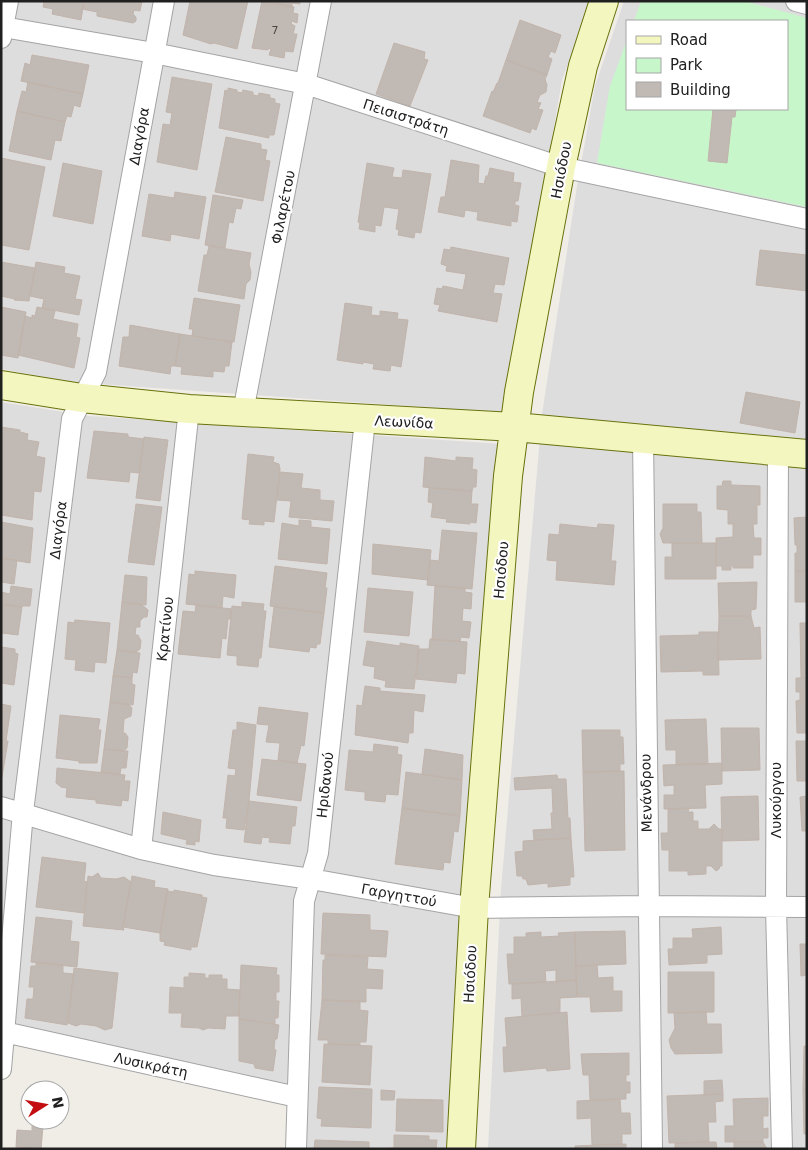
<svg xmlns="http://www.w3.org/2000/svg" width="808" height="1150" viewBox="0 0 808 1150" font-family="'DejaVu Sans',sans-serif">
  <rect width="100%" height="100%" fill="#f0ede7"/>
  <path fill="#dedddd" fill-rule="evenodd" d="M1,1H591L562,80L505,413L72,382L1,369Z
    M624,1H807V1149H488L501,889L542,414L577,186L595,86ZM627,21H787V109H627Z
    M1,402L89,416L502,444L453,1149H303V1093L1,1022Z"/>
  <path fill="#c8f6cb" d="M641,1H744L807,18V207L597,163L610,86L627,40V109H787V21H634Z"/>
  <path fill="#c1b9b4" stroke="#c1b4ab" d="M39,1H84L81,20L52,14L53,9L43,7L44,2Z
    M84,1H142L140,11L134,10L133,14L136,17V21L133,23L97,16V12L82,9Z
    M190,1H248L237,49L214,43L211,44L183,35Z
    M262,1L294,7L293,13L298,14L297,23L292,21L291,24L295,26L293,34H297L293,52L285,51L284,58L269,55L271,49L268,48V50L252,48Z
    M269,1H300V4L292,3V7Z
    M520,20L561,35L555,53L551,51L548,57L552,59L547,75L506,60Z
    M394,43L425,52L424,59L428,60L410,106L376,94Z
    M32,55L89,65L83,94L21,81L25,63L30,65Z
    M506,60L547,75L545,79L547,85L546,92L540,95L537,102L541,103L538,109L543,110L536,130L532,128L530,133L483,116L492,91L493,92L497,83H498Z
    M172,77L212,84L197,170L157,162L163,124L170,125L172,113L166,112Z
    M28,82L83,94L80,107L74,105L71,117L67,116L65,122L17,111L22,91L26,92Z
    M228,88L237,90V92L242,93L243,90L253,92V95L258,96L259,93L270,95V98L275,99V103L280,104L274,135H269V138L219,128L225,90L228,91Z
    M713,109L736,110L735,117H732L727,163L708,161Z
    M17,111L65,122L61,141L55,140L51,160L9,151Z
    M226,137L261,144V149L267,150L265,160L270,161L263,201L215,192Z
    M1,158L45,167L29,250L1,245Z
    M451,160L479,165L478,183L484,184L486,176H488L490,168L514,173L513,182L521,183L518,201H515V205L519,206L517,222L511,221V226L477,220L478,212L465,210L464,217L438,212L441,197H445Z
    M63,163L102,171L93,224L53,216Z
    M367,163L394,168L392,177L402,178L403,170L431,174L421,233L415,232L414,238L398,235L399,230L396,229L399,209L384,207L381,226L375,225V232L359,229L360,223L358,222Z
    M175,192L206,197L199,239L171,234L170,241L142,236L149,194L174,198Z
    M213,195L243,200L241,209L236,208L233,223L229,222L225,248L205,245Z
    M209,246L251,253L249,264L251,272L250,280L246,284L244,299L198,291L204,255H207Z
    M451,247L509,258L504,285L495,284L493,293L502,294L497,322L438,311L440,305L434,304L437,288L442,289L443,286L463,290L466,274L446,271L447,266L441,264L444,249L450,250Z
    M760,250L807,255V291L756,285Z
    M1,262L35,268L29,301L14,300L15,299L1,296Z
    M36,262L65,267L64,273L80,276L75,299L82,300L79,315L42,308L44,299L30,296Z
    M194,298L240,305L234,342L192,336L193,329H189Z
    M345,303L372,307L371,315L380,316V311L398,313L397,319L408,320L401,367L391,365L390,371L373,369L374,364L363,362V364L337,360Z
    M1,307L26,312L18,358L1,355Z
    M37,307L55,311L53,319L78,324L76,337L80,338L74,368L18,355L25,316L32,318V315L35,316Z
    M130,325L180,334L175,366H171L170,374L119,366L123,337H129Z
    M180,334L232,342L229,366H225L224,372L213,371V377L181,374L182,367L175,366Z
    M746,392L800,402L795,433L740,423Z
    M1,427L20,430V432L28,434L27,440L39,442L36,456L45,458L41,492L34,491L32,520L1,515Z
    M94,431L128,434V437L144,439L139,473L130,472L129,482L87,478Z
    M144,437L168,440L160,501L136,498Z
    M248,454L274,457L273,462L279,464L280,469L274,522L264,521V525L249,524L250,520L242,519Z
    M425,457L456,461V457L473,458L472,469L477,470L476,487H473L472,491L423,487Z
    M280,472L303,474L301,488L320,490V500L334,501L332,521L289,517L291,501L277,500Z
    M723,481H731V485L760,486V505H757V524H753L754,538H761V555H753V568H733V566L731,565V570H722V566H716V538L733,537V524H728V510L717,509V486H722Z
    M429,488L472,491L471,504H478L476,523L470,522V524L446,522L447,519L431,517L433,503L428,502Z
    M136,504L162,507L154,565L128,562Z
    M663,504H697V512H701L702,543H663L660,534L663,528Z
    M807,517V571H795V553H797V545H795L794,518Z
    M299,520L311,521V527L330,529L327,564L278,559L282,523L299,526Z
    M1,522L33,528L30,563L1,558Z
    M560,524L597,528L598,524L614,525L611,561H616L614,585L556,580L557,561L547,560L549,534L559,535Z
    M442,530L477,533L472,589L427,585L430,560L439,561Z
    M672,543H716V579H665V557H672Z
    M373,544L431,550L428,580L372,574Z
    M1,558L17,560L14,584L1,582Z
    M275,566L327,573L325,588H327L324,613L270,606Z
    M195,571L236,575L234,598L223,596L222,608L186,604L189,574L195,575Z
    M795,571H807V602H795Z
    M125,575L147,577L146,605L122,602Z
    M757,582L756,609L751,610V616H719L718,583Z
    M435,585L465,589V592L472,593L471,609L463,608L462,621L471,622L469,638L461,637L460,641L432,640Z
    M11,586L32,589L30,606H22V607L1,604V592L10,594Z
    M368,588L413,592L409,636L364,632Z
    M122,602L142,605L148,610L147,617H144L140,621V627H136L135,635H138L141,641L140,649L136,652L117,650Z
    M242,602L264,604L263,611H266L261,658H259L258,667L237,665V656L227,655L232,606L242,607Z
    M1,604L22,607L18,635L2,633L1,638Z
    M196,605L232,609L230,619H228L226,639L222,638L220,658L178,654L183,611L195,612Z
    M274,607L324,613L320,644H317L316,648L310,647L309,652L269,647Z
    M719,616H751L754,628L760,627L761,659L718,660Z
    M75,620L110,623L106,663L95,662L94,672L75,670L76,660L65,659L68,622L74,623Z
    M800,623H807V678H801Z
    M699,632H718L719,675H703V671L661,672L660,636L699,635Z
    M430,639L467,642L465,674L457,673L456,683L416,679L419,649H429Z
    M367,641L400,646V643L419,646L414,689L385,687L386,681L374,678L375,667L363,665Z
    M1,647L15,649V653L18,654L14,685L1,683Z
    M117,650L140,653L137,673L133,672L132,678L113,676Z
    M113,676L132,678V684L135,685L133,705L110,702Z
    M796,678H807V733H797L796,701L800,700V692H796Z
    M365,686L380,688V691L425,695L423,712L414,710L413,733H409L408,743L355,735L357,705L362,706Z
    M110,702L129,705L132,708L131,716L124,719L123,733H125L128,737L127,748L123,751L104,749Z
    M1,704L11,706L6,741H8L2,777Z
    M259,707L308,713L304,746L301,745L297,763L278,760L280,743L266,742L269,725L257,724Z
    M60,715L100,719L98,730H101L97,763H79V761L56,758Z
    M706,719L708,764L676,765V750H666L665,720Z
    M237,722L256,725L249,801L244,830L226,828L227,818H223L228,775L235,776L236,769L228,768L233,730H237Z
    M721,728H759L760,770L722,771Z
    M582,730H620V737H623L624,764H620V771L583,772Z
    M796,741H807V781H797Z
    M374,744L398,747L397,754L402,755L398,795L386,794L385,802L365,800V792L345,790L349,750L373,752Z
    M104,749L128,751L126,768H121L120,774L101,772Z
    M425,749L463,755L462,780L422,774Z
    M262,759L306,764L301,801L257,795Z
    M722,763V784L705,785L706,808L664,809V795H674V785L664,786L663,765Z
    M57,768L125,775L124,781H130L128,801L122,800L121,806L96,803V800L66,797L67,788L61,787L56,783Z
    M624,771L625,850L585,851L583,772Z
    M406,772L462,780L460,816L402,808Z
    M557,775L558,779H566L568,818H570L571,838L534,840L533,830L552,829L551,813H553L552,788L515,790L514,778Z
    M758,796L759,840L722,841L721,797Z
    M807,796V831H802L800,797Z
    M249,801L297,807L295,826H292L290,844L269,842L270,838L262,837L261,844L244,842Z
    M402,808L460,816L458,832L454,831L450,863L444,862L443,870L395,864Z
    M689,808L688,812H693V821H698V829H709L714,824L719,829H722V866H720L719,869L716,871L711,866H706V874L688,875V871H669V850H662L661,833H668V809Z
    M163,812L201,820L199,842L195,841V845L186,844L187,840L161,834Z
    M571,838L574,877H570V885L548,887V883L528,885L526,879H523L522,876H517L515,852L523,851V841Z
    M42,857L86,863L84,881L87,882L84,913L36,907Z
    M98,873L101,878L116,879L124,877L131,882L123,927L124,930L83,926L88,876L92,877Z
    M132,876L155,881L154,887L168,889L160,933L123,927Z
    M174,890L202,895V897L207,898L197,947H191V950L164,945L165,942L160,941V933L167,891L174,892Z
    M323,913L370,915V930L388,931L386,957L321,954Z
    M36,917L72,921L70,941L79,942L77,967L31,962Z
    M721,927L722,954L707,955V963L669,965L668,949H673V938H693L692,929Z
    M625,931L626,964L576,966L575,932Z
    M541,932V937L559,936L558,933L575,932L576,980L556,982V970L545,971L546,982L509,984L507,954H514V937H526V933Z
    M800,944H807V975L801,976Z
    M325,955L368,957L367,969L383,970L382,989L366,988V1002L322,1000L323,960H325Z
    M36,962L63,965V973L74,974L67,1025L25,1018L27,999H33L34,987H29L31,966H36Z
    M241,965L277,968L276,975H279V992H276V1001H279L278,1018H275V1024L239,1019Z
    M597,965L598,978L613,977V991H622V1011L591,1012L590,997H577L576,966Z
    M74,968L118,973L112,1028L105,1030L96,1026L81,1024L76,1026L68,1023Z
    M668,972H714V1012L668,1013Z
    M189,973L205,974V978H209V975H222V979H227V989L240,990L239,1016H226L225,1029L208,1028L203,1030L199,1028L181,1027L182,1013H169L170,987L184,988V977H189Z
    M576,980L577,997L560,998V1013L522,1016L521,998L512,999V984Z
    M322,1000L360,1001V1010L368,1011L366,1042H360V1045L328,1044V1040H318Z
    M567,1012L570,1069L547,1071L546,1068L504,1072L503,1047H507L505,1018Z
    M706,1012L707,1024H721L722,1053L675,1054L671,1048L669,1040L675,1028L674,1013Z
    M239,1019L279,1025L277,1039H275L274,1049L276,1050L273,1071L255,1068L254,1064L239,1061Z
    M324,1044L372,1046L370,1085L322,1082Z
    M804,1046H807V1090H803Z
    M629,1053V1075H626V1082H630V1093H626V1099L590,1100L589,1075H583L581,1054Z
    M722,1080L723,1094L704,1095V1081Z
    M319,1087L372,1089L371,1128L321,1126L322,1119L317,1118Z
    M381,1090L395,1091L394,1100H381Z
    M803,1090H807V1134H804Z
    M723,1094V1101L715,1102L716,1122H708L709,1142L669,1143L667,1096Z
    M768,1098V1116H763V1129L768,1128V1138H763V1142H725V1126H734L733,1099Z
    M397,1099L443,1100V1132L396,1131Z
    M620,1099L621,1113H630L631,1134H622V1144L592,1145L591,1118L577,1119V1101Z
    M32,1125L43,1126L41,1149L16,1147L17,1130L32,1131Z
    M394,1135L429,1136V1140H437L436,1149H381L394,1148Z
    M315,1140L369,1142V1149H314Z
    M716,1142L717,1149H675V1143Z
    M734,1142H763L767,1149H734Z
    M626,1144V1149H575V1146Z"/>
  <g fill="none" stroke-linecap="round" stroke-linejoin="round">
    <g stroke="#a4a4a4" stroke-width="22">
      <path id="street" d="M796,1L807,4
        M3,27L154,53L306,84L561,167L807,219
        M1,38L8,1
        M243,412L321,1
        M643,438L652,1149
        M778,451L776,907L782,1149
        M1,807L141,849L214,865L311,879L474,908L648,906L807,907
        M141,849L189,409
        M4,1032L297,1097
        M1,1069L23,812L72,419L96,372L164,1
        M296,1149L304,901L318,853L365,420"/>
    </g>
    <g stroke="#68720c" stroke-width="30">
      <path id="secondary" d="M1,385L82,398L189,409L515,427L807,454
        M461,1149L474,908L508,476L519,392L561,167L583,66L604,1"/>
    </g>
    <use href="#street" stroke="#fff" stroke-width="20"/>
    <use href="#secondary" stroke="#f4f6c0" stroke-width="28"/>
  </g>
  <g text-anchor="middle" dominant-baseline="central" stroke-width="4.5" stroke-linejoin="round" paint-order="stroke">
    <g font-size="11" fill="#484645">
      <text x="275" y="30">7</text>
    </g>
    <g font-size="14" fill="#202020" stroke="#fff">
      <text transform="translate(406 117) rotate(18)">Πεισιστράτη</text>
      <text transform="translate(139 136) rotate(-80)">Διαγόρα</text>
      <text transform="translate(561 170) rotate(-79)">Ησιόδου</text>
      <text transform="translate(283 207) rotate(-79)">Φιλαρέτου</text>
      <text transform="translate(404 422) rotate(3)">Λεωνίδα</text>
      <text transform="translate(58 530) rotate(-83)">Διαγόρα</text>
      <text transform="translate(501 570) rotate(-85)">Ησιόδου</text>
      <text transform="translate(165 629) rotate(-84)">Κρατίνου</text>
      <text transform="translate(325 785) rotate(-84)">Ηριδανού</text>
      <text transform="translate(646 793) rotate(-91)">Μενάνδρου</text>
      <text transform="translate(776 800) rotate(-90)">Λυκούργου</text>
      <text transform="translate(399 895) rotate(10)">Γαργηττού</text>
      <text transform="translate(470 974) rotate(-87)">Ησιόδου</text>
      <text transform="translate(151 1065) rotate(12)">Λυσικράτη</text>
    </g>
  </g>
  <rect width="808" height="1150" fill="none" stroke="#202020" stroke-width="5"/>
  <rect x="626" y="20" width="162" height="90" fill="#ffffff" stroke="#a6a6a6"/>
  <rect x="636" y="36" width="25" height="8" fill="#f4f6c0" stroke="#a6a6a6"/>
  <text x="670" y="45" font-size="15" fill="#202020">Road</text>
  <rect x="636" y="58" width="25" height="15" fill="#c8f6cb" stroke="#a6a6a6"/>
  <text x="670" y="70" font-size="15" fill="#202020">Park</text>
  <rect x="636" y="82" width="25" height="15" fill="#c1b9b4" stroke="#a6a6a6"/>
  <text x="670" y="95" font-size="15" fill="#202020">Building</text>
  <g transform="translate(45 1105) rotate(79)"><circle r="24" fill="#ffffff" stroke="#a6a6a6"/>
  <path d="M0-4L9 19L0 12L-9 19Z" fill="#c30d10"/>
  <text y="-8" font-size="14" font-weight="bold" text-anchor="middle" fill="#202020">N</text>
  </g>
</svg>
